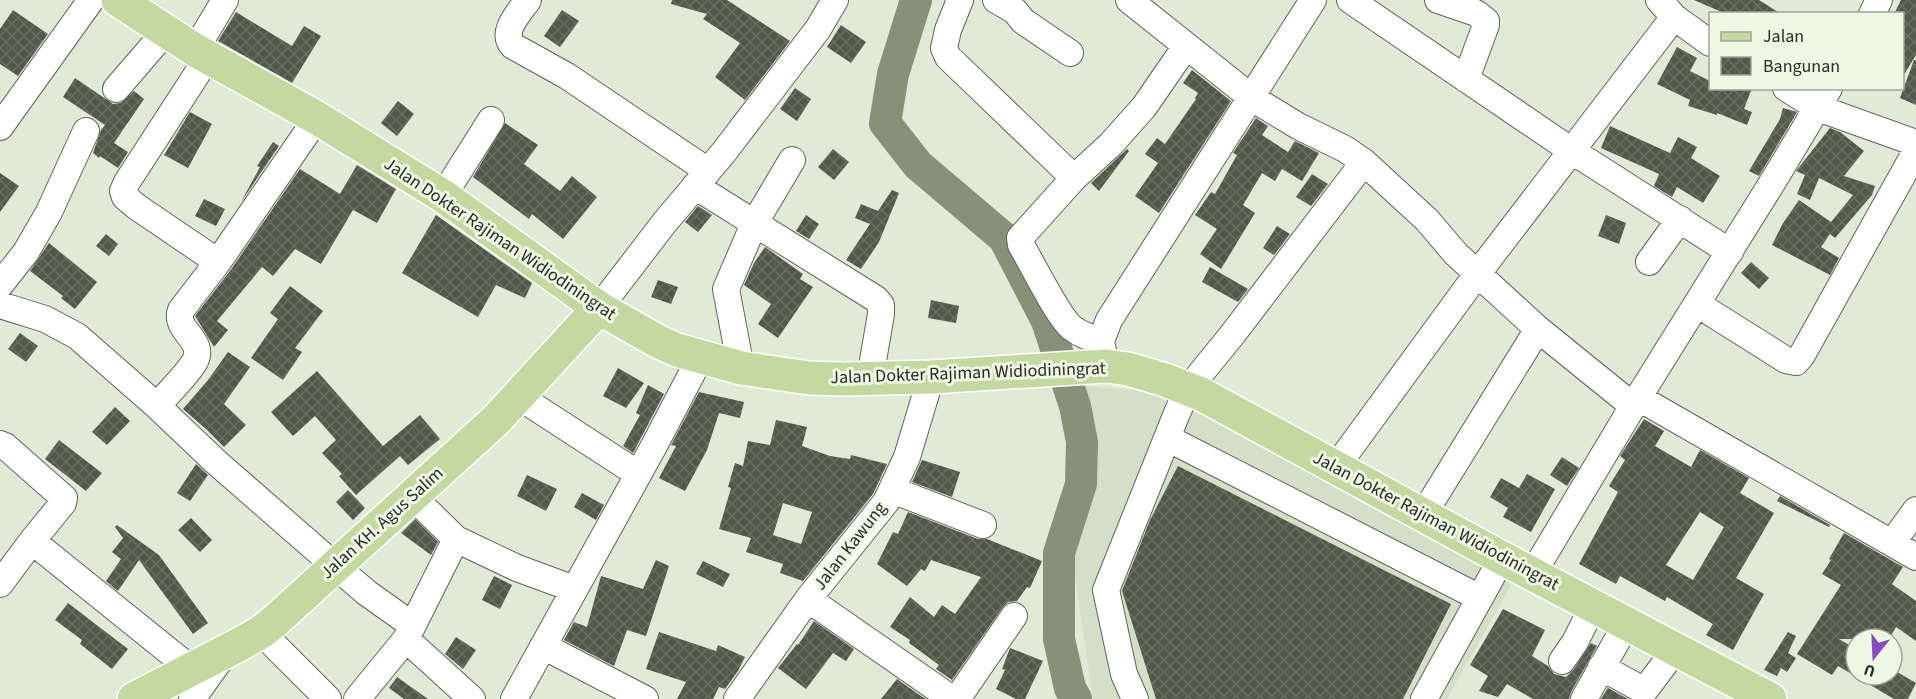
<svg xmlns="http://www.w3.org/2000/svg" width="1916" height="699" viewBox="0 0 1916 699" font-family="'Source Sans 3',sans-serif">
  <defs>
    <pattern id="building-cross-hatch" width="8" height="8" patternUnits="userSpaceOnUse" patternTransform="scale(1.5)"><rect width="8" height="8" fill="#52594a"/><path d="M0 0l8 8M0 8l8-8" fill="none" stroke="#686e61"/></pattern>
  </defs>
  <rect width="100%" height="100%" fill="#e1e9d7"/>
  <path fill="#d4dfc7" d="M1086,386L1141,391L1196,409L1515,578L1447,699H1093L1073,563L1098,474Z"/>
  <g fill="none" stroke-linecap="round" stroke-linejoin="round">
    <path stroke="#869177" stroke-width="32" d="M916,0L893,74L885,123L918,165L1004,238L1047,321L1075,406L1082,442L1081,484L1059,553V639L1070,688L1076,699"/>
  </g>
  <path fill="url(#building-cross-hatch)" fill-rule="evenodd" d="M672,0H727L790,41L745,100L715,77L740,43L703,19L707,14L671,4Z
    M1694,0H1759L1781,14H1726Z
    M1901,0H1916V55L1902,78V14H1894Z
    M13,10L48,34L18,76L0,64V29Z
    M562,10L579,21L560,47L544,36Z
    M236,12L292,46L304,26L321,36L292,83L218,41Z
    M841,25L866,42L851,63L827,47Z
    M1677,47L1697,58L1690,71L1710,81V88H1752L1744,109L1752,112L1747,125L1717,113V115L1688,106L1690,100L1657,84Z
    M1914,60H1916V105L1900,98Z
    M1192,70L1231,101L1159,213L1135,196L1158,163L1145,154L1157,138L1165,144L1196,99L1195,98L1198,93L1183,83Z
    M75,78L113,104L121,103L134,91L144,99L114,143L128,152L118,168L100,156L99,158L93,153L101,130L105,125L63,97Z
    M795,88L811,99L797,121L780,109Z
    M398,101L414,114L397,136L381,123Z
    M1783,108L1797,112L1759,176L1749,171L1780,119Z
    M190,112L212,124L188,168L164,155Z
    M1256,118L1268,126L1262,135L1288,152L1295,141L1319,153L1302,181L1282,169L1275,181L1262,173L1243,205L1255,213L1221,269L1200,254L1217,229L1195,215L1211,192L1215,194L1237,155L1233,153Z
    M505,123L538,145L524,164L560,191L572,176L597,197L563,239L532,214L529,219L473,177Z
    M1610,126L1670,153L1678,137L1697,147L1691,158L1720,176L1703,203L1677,187L1672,197L1654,186L1659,174L1601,148Z
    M1830,128L1840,132L1864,151L1844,176L1875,186L1872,195L1835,238L1830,234L1821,247L1839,258L1830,275L1772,245L1783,223L1799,200L1831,222L1853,195L1819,178L1810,200L1797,194L1805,175L1796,171Z
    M273,142L279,146L241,202L260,167L257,166Z
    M833,149L849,162L834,180L818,167Z
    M1127,149L1129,151L1099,191L1091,183Z
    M357,165L396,189L377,223L353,210L321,264L295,249L273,276L262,267L217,321L228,330L214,347L195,316L230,271L300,169L340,194Z
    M0,173L19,186L0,212Z
    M1312,174L1328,184L1311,206L1296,197Z
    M892,190L899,193L879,242L861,269L846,260L870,224L855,218L861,204L878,211Z
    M204,199L225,209L216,226L195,216Z
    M698,206L712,215L698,232L685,222Z
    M436,215L532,283L525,298L496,285L478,317L402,273Z
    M806,215L819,224L809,239L796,231Z
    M1606,215L1626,223L1619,244L1598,236Z
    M1277,226L1290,234L1274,255L1263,248Z
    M106,234L118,244L109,256L96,246Z
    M49,243L97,282L75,309L61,298L63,296L30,271Z
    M765,247L803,274L800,279L813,287L778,338L758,324L771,304L744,285L754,263Z
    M1751,262L1769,278L1759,289L1741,273Z
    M1210,267L1248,289L1238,302L1202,282Z
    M658,280L678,287L671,304L651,297Z
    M290,286L323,311L295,348L302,352L283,380L251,358L278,319L270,313Z
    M931,300L959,306L956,323L928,318Z
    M20,333L38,346L26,362L8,349Z
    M228,352L250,367L224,404L246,425L224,447L207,430L183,409L208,380Z
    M618,368L644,383L626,408L603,396Z
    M317,371L383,446L420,415L440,439L408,465L400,456L356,495L339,476L342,474L322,453L336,440L315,416L293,436L271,412Z
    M648,385L664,394L633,453L623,446L640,415L636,413Z
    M699,392L744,402L740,418L719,413L707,450L685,491L659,478L676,446L671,445Z
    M115,407L130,421L107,445L92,432Z
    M1644,419L1664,431L1655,446L1691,467L1700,450L1749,478L1740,493L1774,513L1736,578L1764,594L1733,650L1706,635L1713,624L1667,597L1665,601L1620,576L1616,584L1579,564L1618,492L1609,486L1625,460L1620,456ZM1700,512L1724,527L1693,580L1666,565Z
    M776,420L807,427L802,446L830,456L850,459L851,455L887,464L873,494L803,581L780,573L783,564L746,552L751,538L719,529L731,488L728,487L735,463L743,466L748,441L770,445ZM783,503L812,512L801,544L773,535Z
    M59,440L102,473L86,491L45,459Z
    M1562,457L1579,468L1567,486L1550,475Z
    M922,460L960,472L952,497L912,482Z
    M196,464L208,475L190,501L177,493Z
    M1178,466L1451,604L1403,699H1156L1122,591L1150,520Z
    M1527,474L1555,489L1531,532L1503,517L1508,508L1490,497L1501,478L1519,488Z
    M527,475L557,489L546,511L517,496Z
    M348,490L365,508L353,520L336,502Z
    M582,493L604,505L596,520L574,507Z
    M1780,496L1830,525L1829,527L1777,501Z
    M908,512L978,539H987L1042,561L1030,588L1027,587L1017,601L1008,602L1002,608L952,680L936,669L939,665L909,643L910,640L890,627L910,597L934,617L942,605L955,614L981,577L931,560L925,571L921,569L907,586L877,564L893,532L898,534Z
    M191,518L212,540L200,552L178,530Z
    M415,519L438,542L431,555L401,533Z
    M117,525L159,555L208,623L193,634L139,560L118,591L106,581L121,559L112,552L123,538L115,527Z
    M1844,533L1903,567L1892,584L1916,601V641L1896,627L1889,639H1839L1856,649V675H1892V669L1916,683L1908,699H1894L1838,666L1832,675L1797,654L1841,585L1822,574L1831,560L1829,559Z
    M656,560L669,566L646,636L627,630L614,666L564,640L574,622L587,627L601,576L643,589Z
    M703,561L730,574L723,587L696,574Z
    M494,576L512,585L500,609L482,600Z
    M68,603L128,649L112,669L80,644L82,640L55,620Z
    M1503,609L1545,630L1532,656L1548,666L1554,674L1566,677L1574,669L1591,643L1597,646L1571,692L1569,699H1533L1507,684L1498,697L1479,691L1488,676L1470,665Z
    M814,621L854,649L846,661L833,653L806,689L778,668L797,644L798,645Z
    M659,632L716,651L718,645L745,657L738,671L725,689L719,687L713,699H677L686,682L646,669Z
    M1788,632L1796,636L1788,653L1796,658L1787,672L1781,668L1777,676L1764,670Z
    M456,637L476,650L463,669L445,654Z
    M1010,648L1043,661L1025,699H1016L996,689L1005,670L1002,669Z
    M397,677L428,699H404L389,688Z
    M897,679L918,694L926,699H881Z
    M1608,688L1628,699H1601Z"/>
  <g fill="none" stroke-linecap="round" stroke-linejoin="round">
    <g stroke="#5e6455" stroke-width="28">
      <path id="minor" d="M528,0C519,13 500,32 513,46L567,76L708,171
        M960,0L948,30L944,48L948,57L1074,178
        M996,0L1015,11L1023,21L1070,53
        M1129,0L1252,98L1298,126L1345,149L1364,162L1427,220L1456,254L1538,329L1633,406
        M1350,0L1572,151L1730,252
        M1438,0L1476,13L1486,21V25L1466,79
        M1659,0L1674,17L1710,43
        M1872,14L1879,0
        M195,50L225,0
        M208,57L127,182L123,191L125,197L137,207L218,262
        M1786,88L1818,108L1916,143
        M116,89L166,31
        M0,127L91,0
        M695,186L876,299L881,305V314L870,378
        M443,196L491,120
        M1649,262L1680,219
        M0,285L26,252L49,212L86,131
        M1697,304L1786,360L1796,362L1802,355L1916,151
        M0,305L45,319L77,336L157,406L216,462L334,565L367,593L412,625
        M599,308L665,222L724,152L818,29L835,0
        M1101,341C1091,338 1081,335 1072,328C1058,317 1032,263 1021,245L1020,238L1074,178L1111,144L1144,107L1186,46
        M1106,366L1101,341L1109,320L1313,0
        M741,368L726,289L754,224L792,160
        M518,396L638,474
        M1639,398L1916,557
        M157,406C167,394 188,374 195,361C206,340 173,330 181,310L218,262L317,118
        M1167,438L1480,598
        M0,444L5,446L64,498L63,503L32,541
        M1336,467L1478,273L1674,17
        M892,490L983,525
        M412,496L456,539L517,568L574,589
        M1423,515L1538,329
        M1892,543L1916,510
        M1533,573L1633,406L1772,183L1829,88
        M0,584L32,541L191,669
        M808,599L952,699
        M261,632L328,699
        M406,639L472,699
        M543,646L645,699
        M1562,661L1575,642L1593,606
        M1601,667L1641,689L1645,690L1676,649
        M192,699L225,653
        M357,699L406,639L456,539
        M514,699L655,444L700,358
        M737,699L808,599L886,502L907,457L931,377
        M957,699L1014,616
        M1135,699L1124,674L1106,590L1177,413L1188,389L1232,335L1364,162
        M1424,699L1502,558
        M1584,699L1627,623"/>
    </g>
    <g stroke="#fff" stroke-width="36">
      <path id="major" d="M118,0L195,50L317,118L443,196L599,308L659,342L677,350L741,368L809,378L844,379L931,377L1106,366L1128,369L1165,380L1201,394L1502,558L1770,699
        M134,699L244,642L261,632L275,621L496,420L599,308"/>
    </g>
    <use href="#minor" stroke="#fff" stroke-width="26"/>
    <use href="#major" stroke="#c4d9a0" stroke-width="33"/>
  </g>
  <g text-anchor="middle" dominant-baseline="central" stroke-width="6" stroke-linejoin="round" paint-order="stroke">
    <g font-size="18" fill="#292c25" stroke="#eef6e4">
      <text transform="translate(500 239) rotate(34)">Jalan Dokter Rajiman Widiodiningrat</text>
      <text transform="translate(968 373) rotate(-2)">Jalan Dokter Rajiman Widiodiningrat</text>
      <text transform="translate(1436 521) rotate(28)">Jalan Dokter Rajiman Widiodiningrat</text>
      <text transform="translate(382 523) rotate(-42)">Jalan KH. Agus Salim</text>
      <text transform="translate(850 546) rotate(-52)">Jalan Kawung</text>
    </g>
  </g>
  <rect x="1709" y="12" width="195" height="78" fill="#eef6e4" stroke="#9fa598" stroke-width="1.5"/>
  <rect x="1721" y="32" width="30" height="9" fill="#c4d9a0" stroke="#9fa598" stroke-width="1.5"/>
  <text x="1763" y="42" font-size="18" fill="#292c25">Jalan</text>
  <rect x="1721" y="57" width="30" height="18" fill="url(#building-cross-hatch)" stroke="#9fa598" stroke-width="1.5"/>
  <text x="1763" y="72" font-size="18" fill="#292c25">Bangunan</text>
  <g transform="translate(1874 657) rotate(198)"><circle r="28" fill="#eef6e4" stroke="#9fa598" stroke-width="1.5"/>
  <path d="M0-4.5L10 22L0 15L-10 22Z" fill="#8b4bc0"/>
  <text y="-9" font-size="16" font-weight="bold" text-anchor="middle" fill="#292c25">U</text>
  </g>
</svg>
